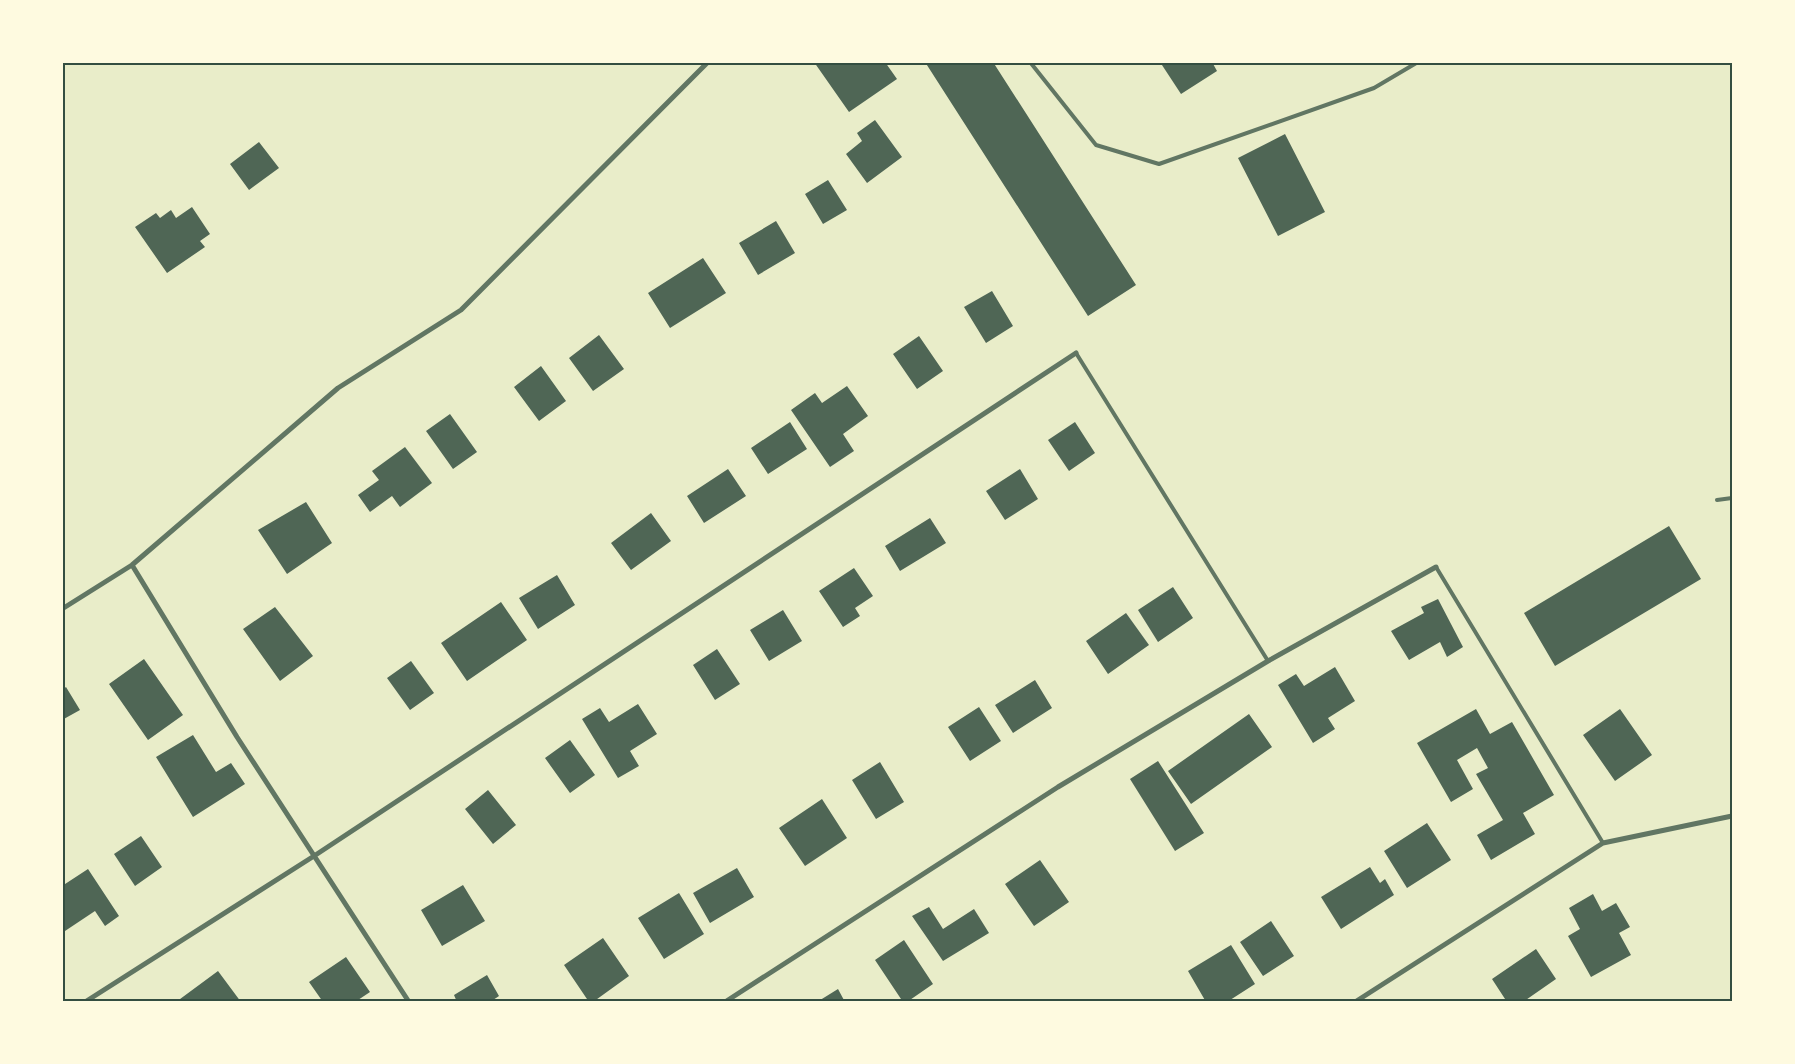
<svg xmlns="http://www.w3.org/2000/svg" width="1795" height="1064" viewBox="0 0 1795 1064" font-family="Merriweather,serif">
  <rect width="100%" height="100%" fill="#e9edc9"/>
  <path fill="#4f6655" d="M814,62H885L897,79L849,112Z
    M925,62H993L1136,285L1088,316Z
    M1160,62H1212L1217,71L1181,94Z
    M875,120L902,157L867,183L846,154L862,141L857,133Z
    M1285,134L1325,212L1278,236L1238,158Z
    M259,142L279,168L249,190L230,164Z
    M828,180L847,210L823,224L805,194Z
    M192,207L210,234L200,241L205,247L167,273L135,227L156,213L160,218L171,210L176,218Z
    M776,221L795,253L758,275L739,243Z
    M703,258L726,293L670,328L648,293Z
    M992,291L1013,326L986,343L964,307Z
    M599,335L624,369L593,391L569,358Z
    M919,336L943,371L917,389L893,354Z
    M541,366L566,401L539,421L514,387Z
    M847,386L868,416L843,434L854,451L830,467L791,410L815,393L822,403Z
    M450,414L477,452L453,469L426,431Z
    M790,422L807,449L768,474L751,448Z
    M1075,422L1095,453L1069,471L1048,440Z
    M405,447L432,483L400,507L392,496L370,512L358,495L379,480L372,471Z
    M728,469L746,496L704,523L687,496Z
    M1020,469L1038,499L1005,520L986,491Z
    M306,502L332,543L287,574L258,530Z
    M651,513L671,541L631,570L611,543Z
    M930,518L946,543L900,571L885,546Z
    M1669,526L1701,579L1555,666L1524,613Z
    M854,568L873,596L855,608L860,616L843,627L819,591Z
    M557,575L575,605L538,629L519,598Z
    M1173,587L1193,618L1158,642L1138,610Z
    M1438,599L1463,647L1447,657L1440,642L1409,660L1391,631L1424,613L1421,607Z
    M501,602L527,640L467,681L441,643Z
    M275,607L313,656L280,681L243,629Z
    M783,610L802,641L769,661L750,630Z
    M1126,613L1149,645L1108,674L1086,641Z
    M717,649L740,684L715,700L693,665Z
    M144,659L183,715L148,740L109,684Z
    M411,661L434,693L410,710L387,678Z
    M1335,667L1355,701L1328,718L1335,729L1313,743L1278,685L1296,674L1304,686Z
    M1035,680L1052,708L1013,733L995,705Z
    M66,687L80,710L62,720V690Z
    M638,704L657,734L630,751L639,766L618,778L582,719L600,708L609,722Z
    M979,707L1001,741L970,761L948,727Z
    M1476,709L1490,734L1512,722L1554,795L1523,813L1535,834L1491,860L1477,835L1503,820L1476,774L1488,768L1477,748L1457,760L1473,789L1451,802L1417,743Z
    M1620,709L1652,755L1615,781L1583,735Z
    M1249,714L1272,747L1191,804L1168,771Z
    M193,735L216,772L231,763L245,784L193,817L156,757Z
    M570,740L595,775L570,793L545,758Z
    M1158,761L1204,833L1175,851L1130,779Z
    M880,762L904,802L876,819L852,780Z
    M488,790L516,825L493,844L465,809Z
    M822,799L847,838L805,866L779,828Z
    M1427,823L1451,860L1407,888L1384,851Z
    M141,836L162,867L135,886L114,854Z
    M1040,860L1069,902L1034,926L1005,884Z
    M1370,867L1380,883L1385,879L1394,895L1341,929L1321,897Z
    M737,868L754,897L710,923L693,893Z
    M88,869L119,916L105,926L95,911L62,933V886Z
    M463,885L485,921L442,946L421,910Z
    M679,893L704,934L664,959L638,918Z
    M1593,894L1602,911L1616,903L1630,927L1619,933L1631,955L1591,977L1568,936L1580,929L1569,908Z
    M929,907L943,929L974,909L989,933L943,961L912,916Z
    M1271,921L1294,956L1263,976L1240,942Z
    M603,938L629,976L593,1002H589L564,965Z
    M904,940L933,984L907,1002H903L875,960Z
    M1231,945L1255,984L1227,1002H1206L1188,971Z
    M1536,949L1556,979L1523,1002H1507L1492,979Z
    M346,957L370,992L355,1002H323L309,982Z
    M218,971L241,1002H176Z
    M487,975L499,996L490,1002H457L454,995Z
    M838,989L845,1002H817Z"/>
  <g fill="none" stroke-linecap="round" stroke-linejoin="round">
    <path stroke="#617663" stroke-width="4" d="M1030,62L1096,145L1159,164L1374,88L1418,62
      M1076,353L1268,661
      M1717,500L1732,498
      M1436,567L1603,843"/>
    <path stroke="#617663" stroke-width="5" d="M132,565L237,737L409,1002
      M62,609L132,565L338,388L461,310L708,62
      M85,1002L314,856L1076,353
      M725,1002L1058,787L1268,661L1436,567
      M1355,1002L1603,843L1732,816"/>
  </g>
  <rect width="1795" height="1064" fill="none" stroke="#fefae0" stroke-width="128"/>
  <rect x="64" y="64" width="1667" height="936" fill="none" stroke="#344e41" stroke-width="2"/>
</svg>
